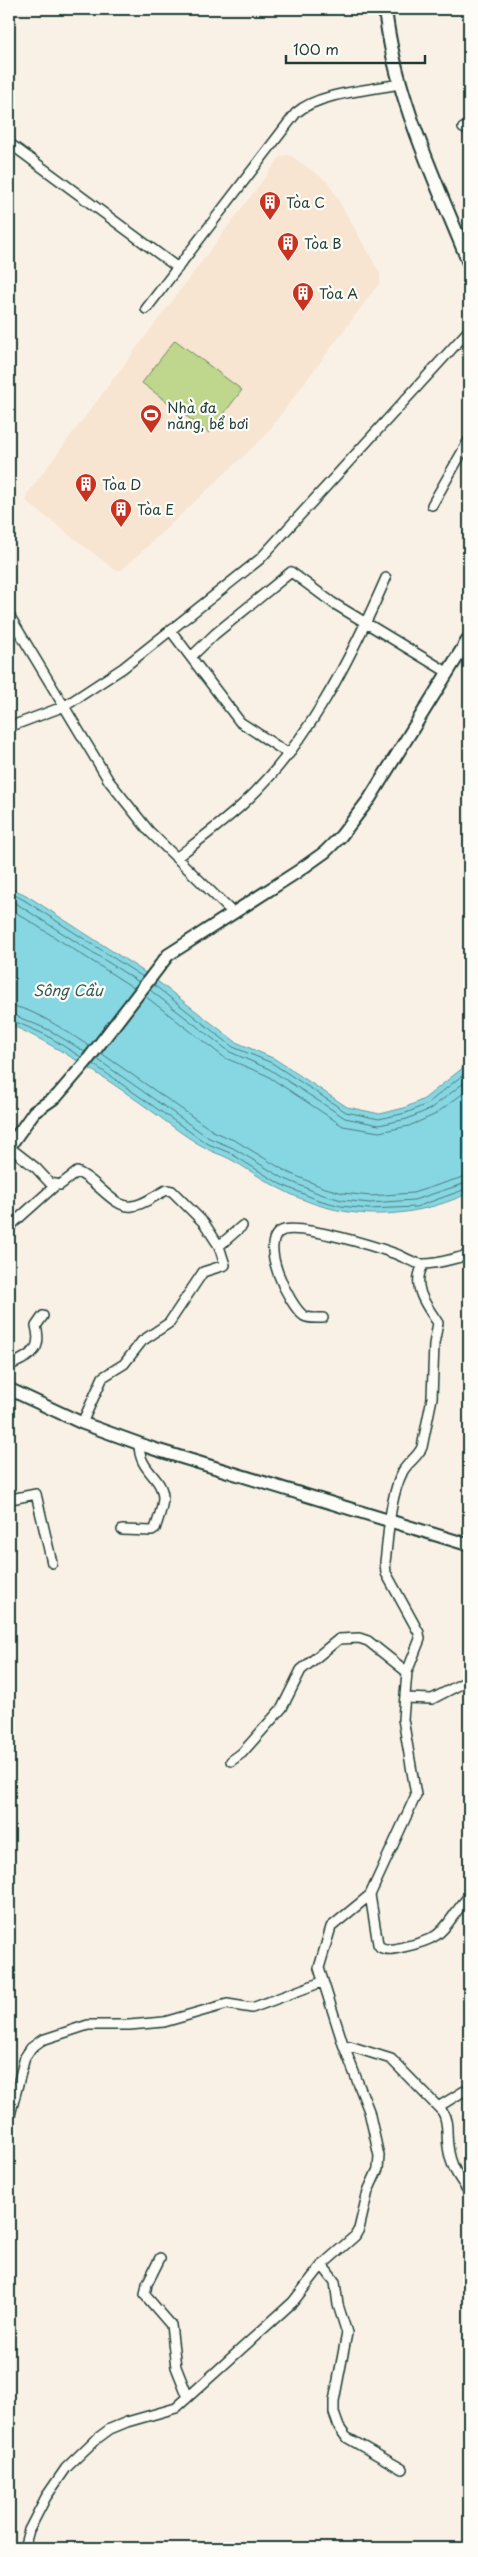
<svg xmlns="http://www.w3.org/2000/svg" width="478" height="2557" viewBox="0 0 478 2557" font-family="'Playpen Sans',sans-serif">
  <rect width="100%" height="100%" fill="#faf1e6"/>
  <filter id="ink" filterUnits="userSpaceOnUse"><feTurbulence type="fractalNoise" baseFrequency=".02" numOctaves="2"/><feDisplacementMap in="SourceGraphic" scale="10" xChannelSelector="R" yChannelSelector="G"/><feConvolveMatrix kernelMatrix="1 2 1 2 8 2 1 2 1" color-interpolation-filters="sRGB"/></filter>
  <g filter="url(#ink)">
    <path fill="#f7e4d1" d="M290,155L328,182L380,273V282L264,437L122,570H115L27,502V494L281,156Z"/>
    <path fill="#bfd68d" stroke="#6f8a60" d="M175,340L242,390L209,433L142,383Z"/>
    <path fill="#87d7e3" stroke="#5d999d" d="M9,887L26,895L152,977L236,1042L275,1059L347,1107L380,1114L404,1108L424,1099L469,1063V1193C406,1222 339,1222 277,1187C260,1178 245,1167 228,1158C220,1154 211,1152 204,1147C182,1135 162,1118 142,1104C99,1074 56,1045 9,1024Z"/>
    <g fill="none" stroke-linecap="round" stroke-linejoin="round">
      <path stroke="#497b7a" stroke-width="1" d="M9,892L24,900L143,977
        M9,899L139,982
        M9,908L134,988
        M154,985L233,1047L272,1063L346,1112L379,1119L406,1113L427,1104L469,1070
        M150,990L230,1052L269,1069L345,1118L379,1125L407,1119L430,1109L469,1079
        M145,996L225,1058L266,1075L343,1126L379,1132L409,1126L434,1115L469,1089
        M9,1006C31,1006 70,1034 89,1046
        M9,1013L49,1030L85,1052
        M9,1019L46,1035L81,1057
        M101,1053L213,1131L236,1141L287,1172L322,1187L343,1193L370,1196L413,1193L469,1175
        M97,1059L209,1138L233,1148L283,1178L320,1194L342,1200L370,1203L414,1200L469,1182
        M93,1064L206,1143L230,1153L280,1184L318,1200L341,1206L369,1209L416,1207L469,1188"/>
      <g stroke="#1f3d34" stroke-width="12">
        <path id="minor" d="M463,128L469,130
          M9,143L178,268
          M146,309L296,113C318,93 370,90 399,84
          M432,505L469,440
          M9,615L109,781L149,831L232,912
          M171,631L240,722L289,754
          M191,657L215,634L291,572L333,603L447,672
          M9,727L65,706L123,668L260,559L469,330
          M176,858C198,841 221,824 242,805C308,744 350,660 386,578
          M9,1147L36,1168L50,1183L60,1185L77,1172C95,1178 114,1209 132,1206C145,1205 156,1194 167,1190L172,1191L204,1223L219,1246
          M9,1227L56,1185
          M323,1318C317,1318 309,1319 304,1316C290,1307 255,1238 284,1230C305,1225 374,1246 396,1254C404,1257 416,1265 424,1264C439,1264 455,1258 469,1255
          M9,1366C30,1355 43,1352 36,1326L43,1316
          M82,1423L103,1377L124,1364L142,1341L169,1323L203,1272L225,1265L219,1246L242,1226
          M9,1498L11,1499L36,1494L52,1563
          M122,1530L152,1531L155,1529C158,1519 163,1508 163,1497C162,1476 139,1472 139,1444
          M405,1698L432,1699L469,1680
          M231,1761L242,1753L282,1708L301,1670L339,1639L359,1638L368,1641L407,1672
          M370,1895L378,1944L380,1947C387,1951 395,1949 403,1947C449,1938 442,1926 469,1896
          M343,2044L391,2059L442,2111C449,2121 446,2134 448,2146C450,2165 458,2177 469,2192
          M438,2107L469,2088
          M9,2119L25,2057L31,2048L42,2040L88,2025H129L164,2022L227,2004L252,2008L322,1982
          M160,2258L147,2284L145,2295L171,2325L176,2367L188,2397
          M322,2265L335,2282L338,2305L347,2333L334,2401V2413L339,2427L346,2437L402,2469
          M24,2548L29,2530L46,2497L66,2468L95,2440L110,2429L127,2422L176,2408L293,2302L322,2265L355,2236L359,2229L368,2191L378,2169L379,2156L369,2111L343,2044L319,1968L331,1927L370,1895L416,1795L403,1719L407,1672L420,1639L419,1633L386,1573L385,1562C389,1532 389,1499 403,1471C408,1462 418,1457 422,1447L432,1398L434,1344L438,1323C426,1305 411,1287 423,1265"/>
      </g>
      <g stroke="#1f3d34" stroke-width="15">
        <path id="tertiary" d="M9,1147L34,1112L57,1096L86,1062L168,955L297,872L325,852L341,836L370,798L469,638
          M9,1389L82,1423L154,1449L469,1545"/>
      </g>
      <g stroke="#1f3d34" stroke-width="16">
        <path id="secondary" d="M385,9C395,98 436,181 469,263"/>
      </g>
      <use href="#minor" stroke="#fdfcf7" stroke-width="9"/>
      <use href="#tertiary" stroke="#fdfcf7" stroke-width="11"/>
      <use href="#secondary" stroke="#fdfcf7" stroke-width="12"/>
    </g>
  </g>
  <defs>
    <g id="building-pin" transform="scale(1.125)"><path d="M0 17L-7.5 6A9.5 9.5 0 1 1 7.5 6Z" fill="#c8321e" stroke="#fdfcf7"/><path d="M-4-6H4V6H1V3H-1V6H-4ZM-2.5-4.3h1.7v1.8h-1.7ZM.8-4.3h1.7v1.8H.8ZM-2.5-1h1.7V.8h-1.7ZM.8-1h1.7V.8H.8Z" fill="#fff"/></g>
    <g id="stadium-pin" transform="scale(1.125)"><path d="M0 17L-7.5 6A9.5 9.5 0 1 1 7.5 6Z" fill="#c8321e" stroke="#fdfcf7"/><path d="M0-5a6.5 5 0 1 0 0 10a6.5 5 0 1 0 0-10ZM-3.5-1.8h7v3.6h-7Z" fill="#fff"/></g>
  </defs>
  <g fill-rule="evenodd">
    <use href="#building-pin" x="270" y="202"/>
    <use href="#building-pin" x="288" y="243"/>
    <use href="#building-pin" x="303" y="293"/>
    <use href="#stadium-pin" x="151" y="415"/>
    <use href="#building-pin" x="86" y="484"/>
    <use href="#building-pin" x="121" y="509"/>
  </g>
  <g text-anchor="middle" dominant-baseline="central" stroke-width="4.5" stroke-linejoin="round" paint-order="stroke">
    <g font-size="14" fill="#1f3d34" stroke="#fdfcf7" text-anchor="start">
      <text x="286" y="202">Tòa C</text>
      <text x="304" y="243">Tòa B</text>
      <text x="319" y="293">Tòa A</text>
      <text x="167" y="407">Nhà đa<tspan x="167" dy="16">năng, bể bơi</tspan></text>
      <text x="102" y="484">Tòa D</text>
      <text x="137" y="509">Tòa E</text>
    </g>
    <g font-size="15" font-style="italic" fill="#345c57" stroke="#fdfcf7">
      <text x="68" y="989">Sông Cầu</text>
    </g>
  </g>
  <rect width="478" height="2557" fill="none" stroke="#fdfcf7" stroke-width="30"/>
  <rect x="15" y="15" width="448" height="2527" fill="none" stroke="#1f3d34" stroke-width="2" filter="url(#ink)"/>
  <path d="M286 55v8h139v-8" fill="none" stroke="#1f3d34" stroke-width="2.5"/>
  <text x="293" y="55" font-size="15" fill="#1f3d34" stroke="#fdfcf7" stroke-width="4" paint-order="stroke">100 m</text>
</svg>
